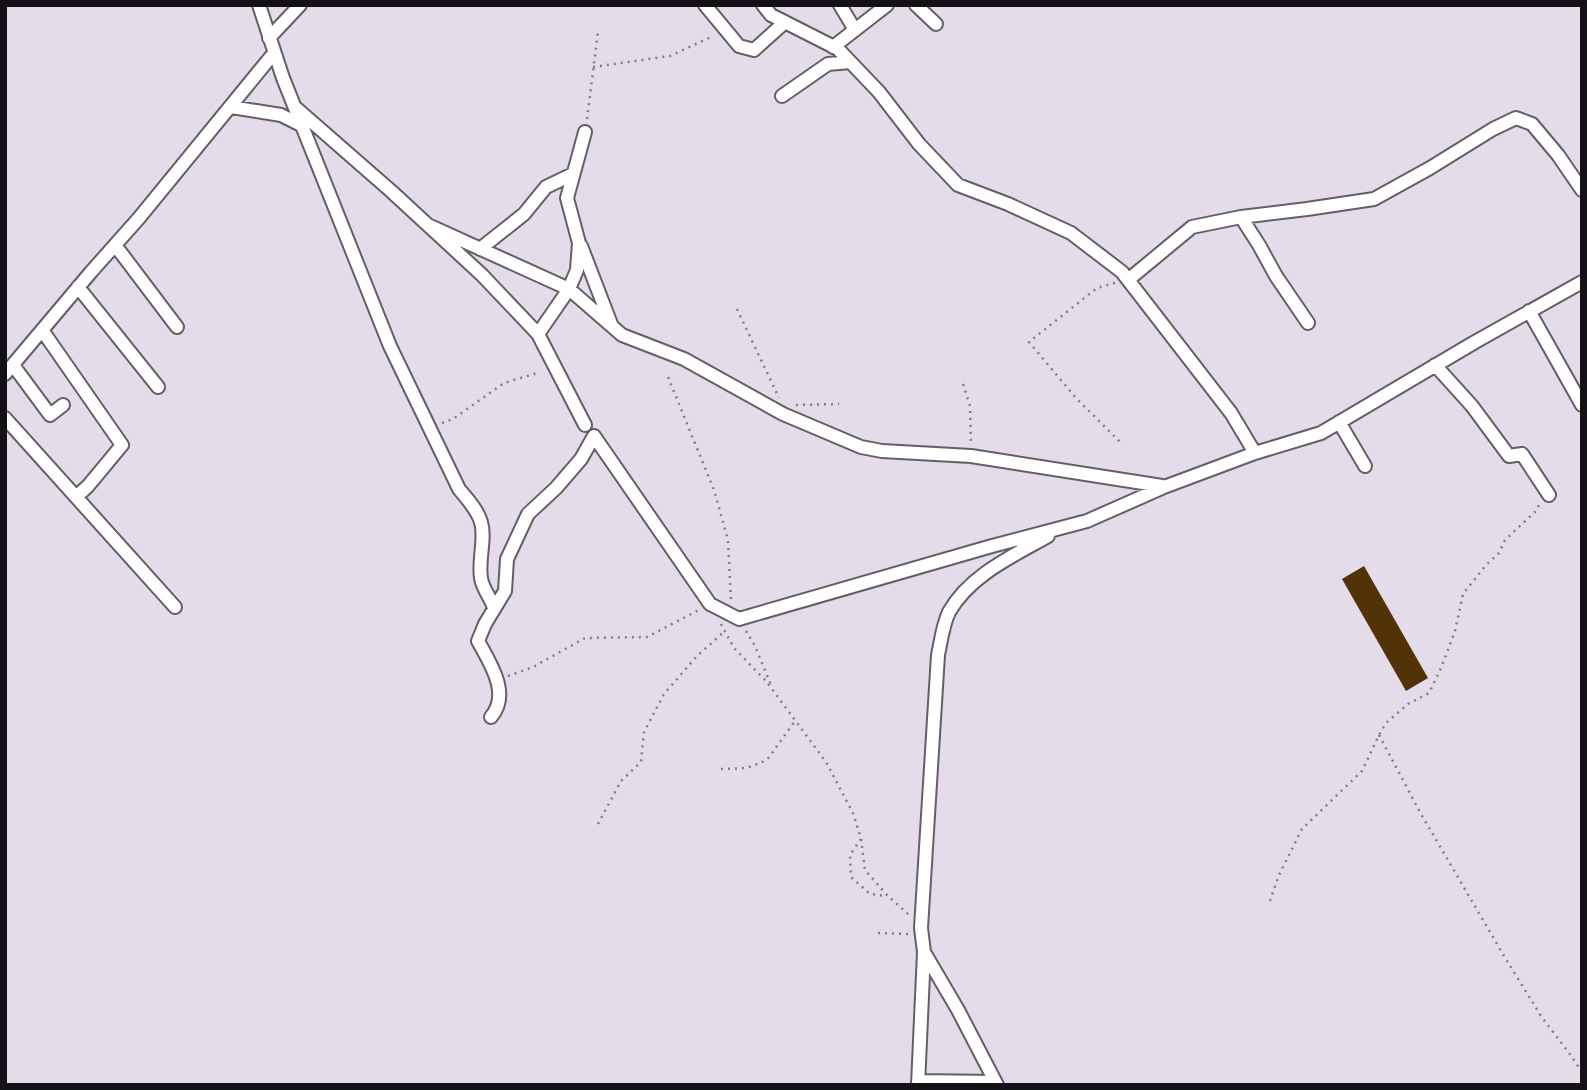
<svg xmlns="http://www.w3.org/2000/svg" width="1587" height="1090" viewBox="0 0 1587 1090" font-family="'Fira Sans',sans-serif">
  <rect width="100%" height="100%" fill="#e5dcea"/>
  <path fill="#523308" d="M1364,566L1428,678L1406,691L1342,579Z"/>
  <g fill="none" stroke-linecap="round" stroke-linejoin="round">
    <g stroke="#655e6a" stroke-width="16">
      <path id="street" d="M259,5L283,78L390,346L459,489C467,499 477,509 481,522C486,539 478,559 481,578C482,588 491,598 494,608
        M705,5L739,46L754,50L785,22
        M763,5L771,15L838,49L879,92L919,144L958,185L1008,204L1071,233L1122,272L1231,413L1255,453L1321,433L1475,342L1582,282
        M840,5L855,30
        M916,5L936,24
        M269,38L300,5
        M833,47L887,5
        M782,96L828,64L850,62
        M231,107L281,115L301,125
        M296,108L391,191L482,275L538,334L585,425
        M1241,217L1259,245L1276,276L1308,323
        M428,225L569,289L622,335L684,359L783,414L861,447L882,451L971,456L1162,486
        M115,245L177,327
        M581,246L611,324
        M480,249L524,214L546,187L573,174
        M1128,280L1192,227L1241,217L1307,209L1374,199L1430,168L1493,129L1516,118L1532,124L1558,155L1582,190
        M78,287L158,387
        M1529,311L1582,405
        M42,330L122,445L88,486L76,497
        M538,334L569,289L577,270L579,243L567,198L585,132
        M13,365L50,415L63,405
        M1435,365L1472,406L1509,456L1522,454L1549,495
        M5,374L91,272L139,218L274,53
        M5,418L175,607
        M1339,422L1365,466
        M491,717C511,694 490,663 478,641L485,624L505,591L507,559L528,514L556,488L581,459L594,436L710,604L739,619L992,546L1087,521L1164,487L1255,453
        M924,952L958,1010L997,1085
        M918,1081L995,1082
        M918,1085L924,952L921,928L938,655C941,641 943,624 949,612C970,575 1013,556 1048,536"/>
    </g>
    <path stroke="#827c86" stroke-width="2.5" stroke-dasharray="2 5" stroke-linecap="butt" d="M593,67L670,56L713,36
      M587,119L598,32
      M1115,283L1097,288L1029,342L1076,398L1123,445
      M737,309L779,398
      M668,377L714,490L728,540L731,601
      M963,384L970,406L971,442
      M796,405L839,404
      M442,423L453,419L504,383L537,373
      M721,624L734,648L766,681L826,762L853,813L861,839L865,870L886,894L909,915
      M746,631L755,646L771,685
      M5,673L8,676
      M508,676L533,667L585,638L647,637L699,610
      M1379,735L1421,814L1504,956L1541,1016L1569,1053L1582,1072
      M721,769L747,768L767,760L795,721
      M598,824L621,781L641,762L644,732L664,694L697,656L725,631
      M861,839L850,855L851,877L870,894L887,896
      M1270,901L1279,875L1302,829L1362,771L1379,735L1386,723L1408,704L1429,693L1441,668L1455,631L1463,594L1486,565L1499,553L1505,540L1537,510L1540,502
      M878,933L908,934"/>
    <use href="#street" stroke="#fff" stroke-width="12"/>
  </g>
  <rect width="1587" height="1090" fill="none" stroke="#131115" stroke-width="14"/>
</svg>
